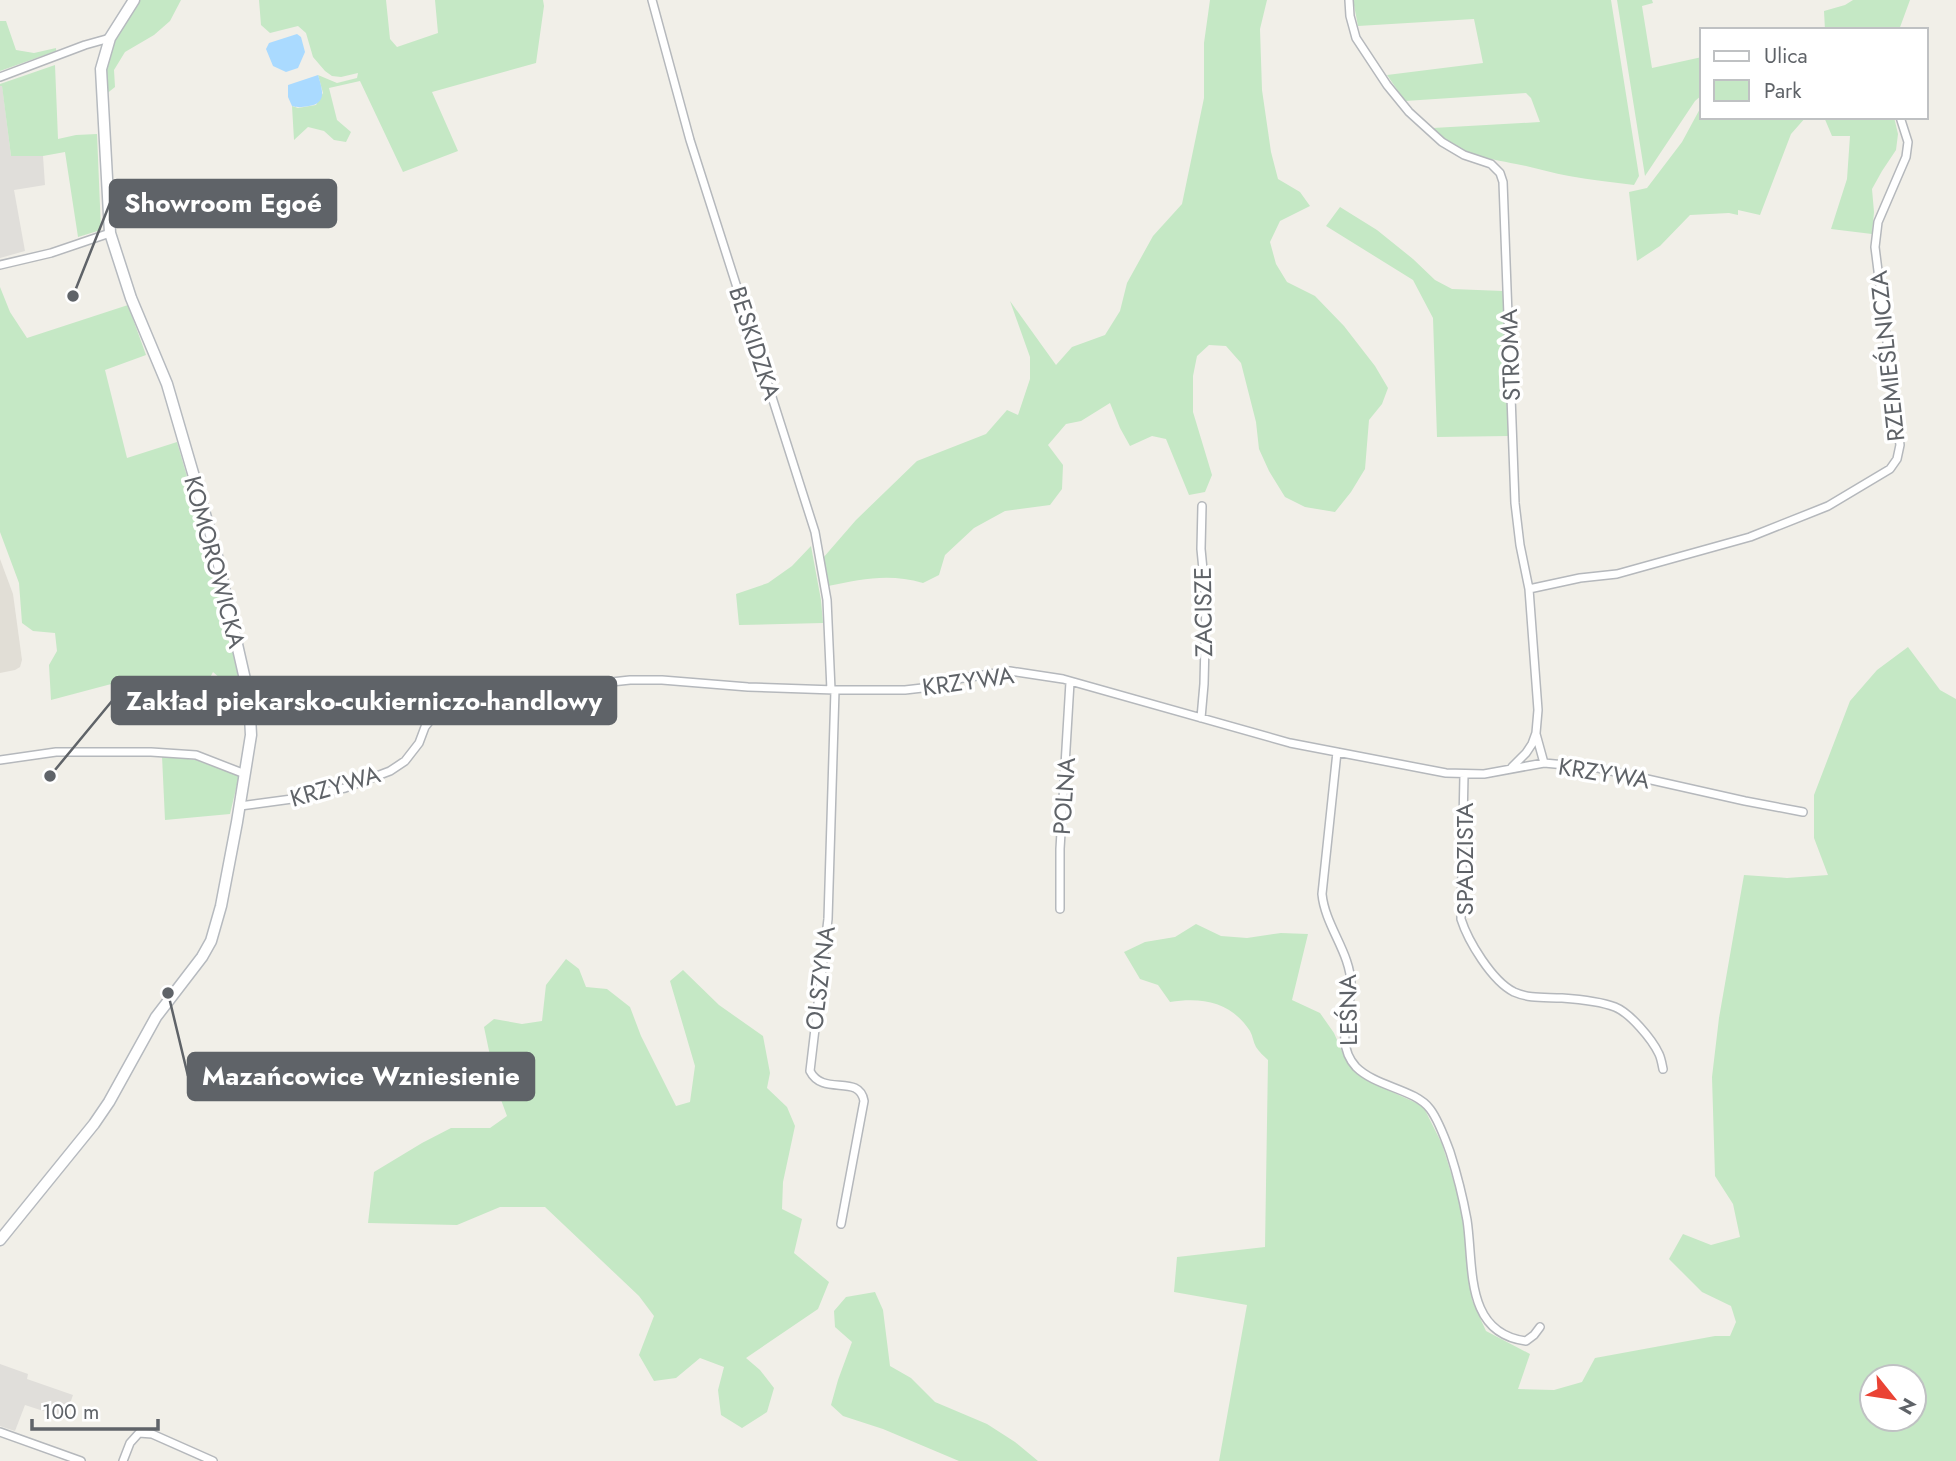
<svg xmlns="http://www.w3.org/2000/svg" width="1956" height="1461" viewBox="0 0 1956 1461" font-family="Jost,sans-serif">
  <rect width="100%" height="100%" fill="#f1efe8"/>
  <path fill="#e0deda" d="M2,85L11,156H43L45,185L14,190L25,251L0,258V86Z
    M0,1364L28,1374L27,1379L73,1395L65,1418L25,1405L15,1431L0,1426Z"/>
  <path fill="#e1ded6" d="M0,559L13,594L22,660L20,667L15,670L0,673Z"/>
  <path fill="#c5e8c5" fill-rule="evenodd" d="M140,0H181L170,21L154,35L125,52L114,70L115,87L105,95L106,60L115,38Z
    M259,0H386L390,39L397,47L438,33L435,0H543L544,6L536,63L432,92L458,151L403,172L360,81L329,88L337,120L351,132L346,142L334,140L324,131L308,127L294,140L292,106L298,108L316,105L323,93L318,75L337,83L357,78L358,73L341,77L332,76L325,71L313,57L306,33L298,26L270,33L261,25Z
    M1210,0H1267L1260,29L1262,90L1271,152L1278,179L1300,192L1310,206L1280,221L1270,242L1276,264L1287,282L1315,296L1344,326L1375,366L1388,388L1382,404L1369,420L1365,469L1351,492L1335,512L1305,507L1285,497L1269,471L1259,449L1256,422L1241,363L1226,346L1209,345L1197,356L1193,376V412L1212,475L1205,492L1189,495L1166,439L1152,436L1130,446L1120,428L1110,403L1081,421L1066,424L1048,445L1063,465L1062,489L1050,505L1005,511L974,528L945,555L939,575L923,583C889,573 862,579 828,586L823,558L856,520L917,461L986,434L1007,410L1018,415L1030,379V357L1010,301L1056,365L1072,347L1105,335L1120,311L1127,283L1153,236L1182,204L1204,98V43Z
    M1353,0H1611L1639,176L1634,185C1613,182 1591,180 1569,176C1551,173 1534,167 1516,164C1488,158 1450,154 1433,128L1540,122L1531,98L1526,93L1405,101L1387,75L1483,63L1474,19L1358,26Z
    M1617,0H1652L1653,3L1642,6L1652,68L1702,57V95L1695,101L1645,176Z
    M1853,0H1910L1899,30H1825L1824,11L1845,5Z
    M0,21H6L16,50L34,53L56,48V51L0,71Z
    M55,65L58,139L76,135L97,134L101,230L78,237L65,152L43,156H11L2,86H0V84Z
    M1702,105V117H1806L1791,134L1760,215L1738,210V215L1729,213L1690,215L1660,246L1637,261L1629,192L1647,188L1682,142Z
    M1824,117H1894L1898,134L1896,150L1882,171L1872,189L1874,212L1872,234L1831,229L1847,179L1850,136H1832Z
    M1340,207L1377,230L1413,259L1435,280L1452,289L1503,291L1509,436L1437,437L1433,318L1413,280L1326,226Z
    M0,287L10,312L27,338L128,305L146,355L105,370L127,458L177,442C202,526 224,612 243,698L213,672L204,689L175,695L157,684L115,683L51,700L49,665L57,651L55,633L33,631L22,623L19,583L0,532Z
    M811,546L821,600L823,623L739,625L736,594L768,583L792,566Z
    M1908,647L1940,690L1956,699V1461H1219L1247,1305L1174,1292L1177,1257L1265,1247L1268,1060C1264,1056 1259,1052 1256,1047C1253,1042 1253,1036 1250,1031C1231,1002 1203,997 1170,1002L1158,985L1140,979L1124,952L1145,942L1175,937L1196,924L1221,936L1247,938L1281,933L1308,934L1292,1000L1320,1013L1334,1033L1344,1056L1354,1070L1368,1081L1423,1106L1442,1144L1461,1205L1472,1300L1486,1331L1530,1354L1518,1389L1554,1390L1582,1382L1595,1358L1715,1336H1730L1736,1322L1731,1306L1702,1292L1669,1259L1683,1234L1711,1245L1740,1237L1733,1204L1715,1176L1712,1077L1719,1018L1744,875L1787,878L1828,875L1814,838V795L1850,701L1877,670ZM1872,1377H1914V1419H1872Z
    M162,756L196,760L239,776L230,814L165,820Z
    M566,959L579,969L586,987L607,989L630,1007L641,1036L676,1106L690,1102L695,1066L670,981L683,970L719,1005L763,1036L770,1073L767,1088L787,1107L795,1126L783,1182L782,1209L802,1219L794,1253L829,1282L818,1309L746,1358L760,1370L774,1388L767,1412L742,1428L721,1415L718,1390L724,1367L700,1358L676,1378L654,1381L639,1355L654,1316L639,1296L545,1207H500L457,1225L368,1223L374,1172L422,1143L451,1128H490L507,1116L497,1089L484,1027L494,1019L522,1024L542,1021L546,985Z
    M875,1292L883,1310L890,1366L911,1378L935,1402L987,1424L1015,1442L1038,1461H959L883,1429L843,1416L831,1405L838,1380L852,1342L835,1327L834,1311L846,1297Z"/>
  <path fill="#aadaff" d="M297,34L301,37L305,52L298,68L286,72L273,66L266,49L269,43Z
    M318,75C322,89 328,103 309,106C302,107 299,108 292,106L288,97V85Z"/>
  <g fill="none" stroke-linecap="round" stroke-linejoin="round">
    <g stroke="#b5b8bc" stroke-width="10">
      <path id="street" d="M652,0L690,140L815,532L827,600L831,690
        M1349,0L1350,16L1356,38L1387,85L1409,112L1442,142L1464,155L1491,164L1500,173L1503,182L1515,503L1520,545L1529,589L1538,710L1536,733L1532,744L1526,753L1512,767
        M0,77L85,45L110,38
        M0,265L51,253L110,233
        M1529,589L1580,578L1617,574L1750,537L1828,506L1890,469L1897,459L1900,445L1875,247L1878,222L1906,157L1908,142L1900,117
        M835,690L828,919L810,1071C823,1097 859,1073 864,1101L841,1224
        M1201,718L1204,684L1206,601L1201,549L1202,506
        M1536,734L1544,763
        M1337,752L1322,894C1325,926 1351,953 1351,985C1351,1013 1334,1043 1356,1067C1376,1087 1415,1089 1430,1109C1437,1118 1446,1141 1450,1152C1457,1174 1463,1198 1467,1220C1474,1266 1464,1333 1526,1341L1534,1335L1540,1327
        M0,760L56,752H151L196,755L245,774
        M1464,775L1461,919C1468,941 1492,981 1514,992C1530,999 1545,997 1562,998C1576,999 1602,1002 1615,1007C1630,1013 1652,1039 1659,1054C1661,1058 1662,1064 1663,1069
        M240,806L292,799L345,788L390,771L405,761L419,743L425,727L438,710L455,699L478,693H510L630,680H662L748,687L835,690H905L931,687L957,679L1010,671L1063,679L1290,743L1446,773L1484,774L1544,763L1598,768L1745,801L1803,812
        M1060,909V849L1070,682
        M0,1432L81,1461
        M123,1461L130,1443L139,1433L152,1434L213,1461"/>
    </g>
    <g stroke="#b6babf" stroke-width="13">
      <path id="secondary" d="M0,1240L94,1124L109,1102L156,1017L202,957L211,941L221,906L237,822L251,735L249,697L216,552L167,384L131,298L110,233L101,69L110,38L134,0"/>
    </g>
    <use href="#street" stroke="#fff" stroke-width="7"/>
    <use href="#secondary" stroke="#fff" stroke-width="10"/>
  </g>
  <g text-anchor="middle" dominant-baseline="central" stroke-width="7" stroke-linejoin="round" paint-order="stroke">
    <g font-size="24" fill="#5f6368" stroke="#fff">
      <text transform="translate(755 343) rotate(72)">BESKIDZKA</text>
      <text transform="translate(1510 355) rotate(-92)">STROMA</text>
      <text transform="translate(1887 356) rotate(-96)">RZEMIEŚLNICZA</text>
      <text transform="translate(215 562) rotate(75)">KOMOROWICKA</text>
      <text transform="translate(1203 612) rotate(-91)">ZACISZE</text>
      <text transform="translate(968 681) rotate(-8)">KRZYWA</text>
      <text transform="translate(1604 773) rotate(9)">KRZYWA</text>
      <text transform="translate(335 786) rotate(-16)">KRZYWA</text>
      <text transform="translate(1064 796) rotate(-86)">POLNA</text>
      <text transform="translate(1464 859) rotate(-90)">SPADZISTA</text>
      <text transform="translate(820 978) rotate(-83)">OLSZYNA</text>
      <text transform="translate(1348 1010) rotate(-91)">LEŚNA</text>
    </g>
  </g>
  <path fill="none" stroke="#5f6368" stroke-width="2.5" d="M73 296L110 203M50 776L112 701M168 993L188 1076"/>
  <g fill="#5f6368" stroke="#fff" stroke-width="2.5">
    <circle cx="73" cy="296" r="7"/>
    <circle cx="50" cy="776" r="7"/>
    <circle cx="168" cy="993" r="7"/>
  </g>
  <g fill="#5f6368" stroke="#5f6368" stroke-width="2.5">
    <rect x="110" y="180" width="226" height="47" rx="7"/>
    <rect x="112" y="677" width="504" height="47" rx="7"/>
    <rect x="188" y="1053" width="346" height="47" rx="7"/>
  </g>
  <g font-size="26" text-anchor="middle" font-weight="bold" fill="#fff">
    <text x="223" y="212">Showroom Egoé</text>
    <text x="364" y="710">Zakład piekarsko-cukierniczo-handlowy</text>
    <text x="361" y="1085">Mazańcowice Wzniesienie</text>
  </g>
  <rect x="1700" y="28" width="228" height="91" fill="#ffffff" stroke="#bfc1c3" stroke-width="2"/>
  <rect x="1714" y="51" width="35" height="10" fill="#ffffff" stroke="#bfc1c3" stroke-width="2"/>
  <text x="1764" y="63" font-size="21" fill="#5f6368">Ulica</text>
  <rect x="1714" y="80" width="35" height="21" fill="#c5e8c5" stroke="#bfc1c3" stroke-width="2"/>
  <text x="1764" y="98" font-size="21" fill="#5f6368">Park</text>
  <g transform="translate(1893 1398) rotate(120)"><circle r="33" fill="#ffffff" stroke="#bfc1c3" stroke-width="2"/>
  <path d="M0-5L12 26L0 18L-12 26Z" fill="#ea4335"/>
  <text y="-10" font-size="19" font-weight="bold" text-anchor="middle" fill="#5f6368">N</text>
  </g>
  <path d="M32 1419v10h126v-10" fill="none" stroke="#5f6368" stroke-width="3.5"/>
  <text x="42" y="1419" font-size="21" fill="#5f6368" stroke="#ffffff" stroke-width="5" paint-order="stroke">100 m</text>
</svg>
